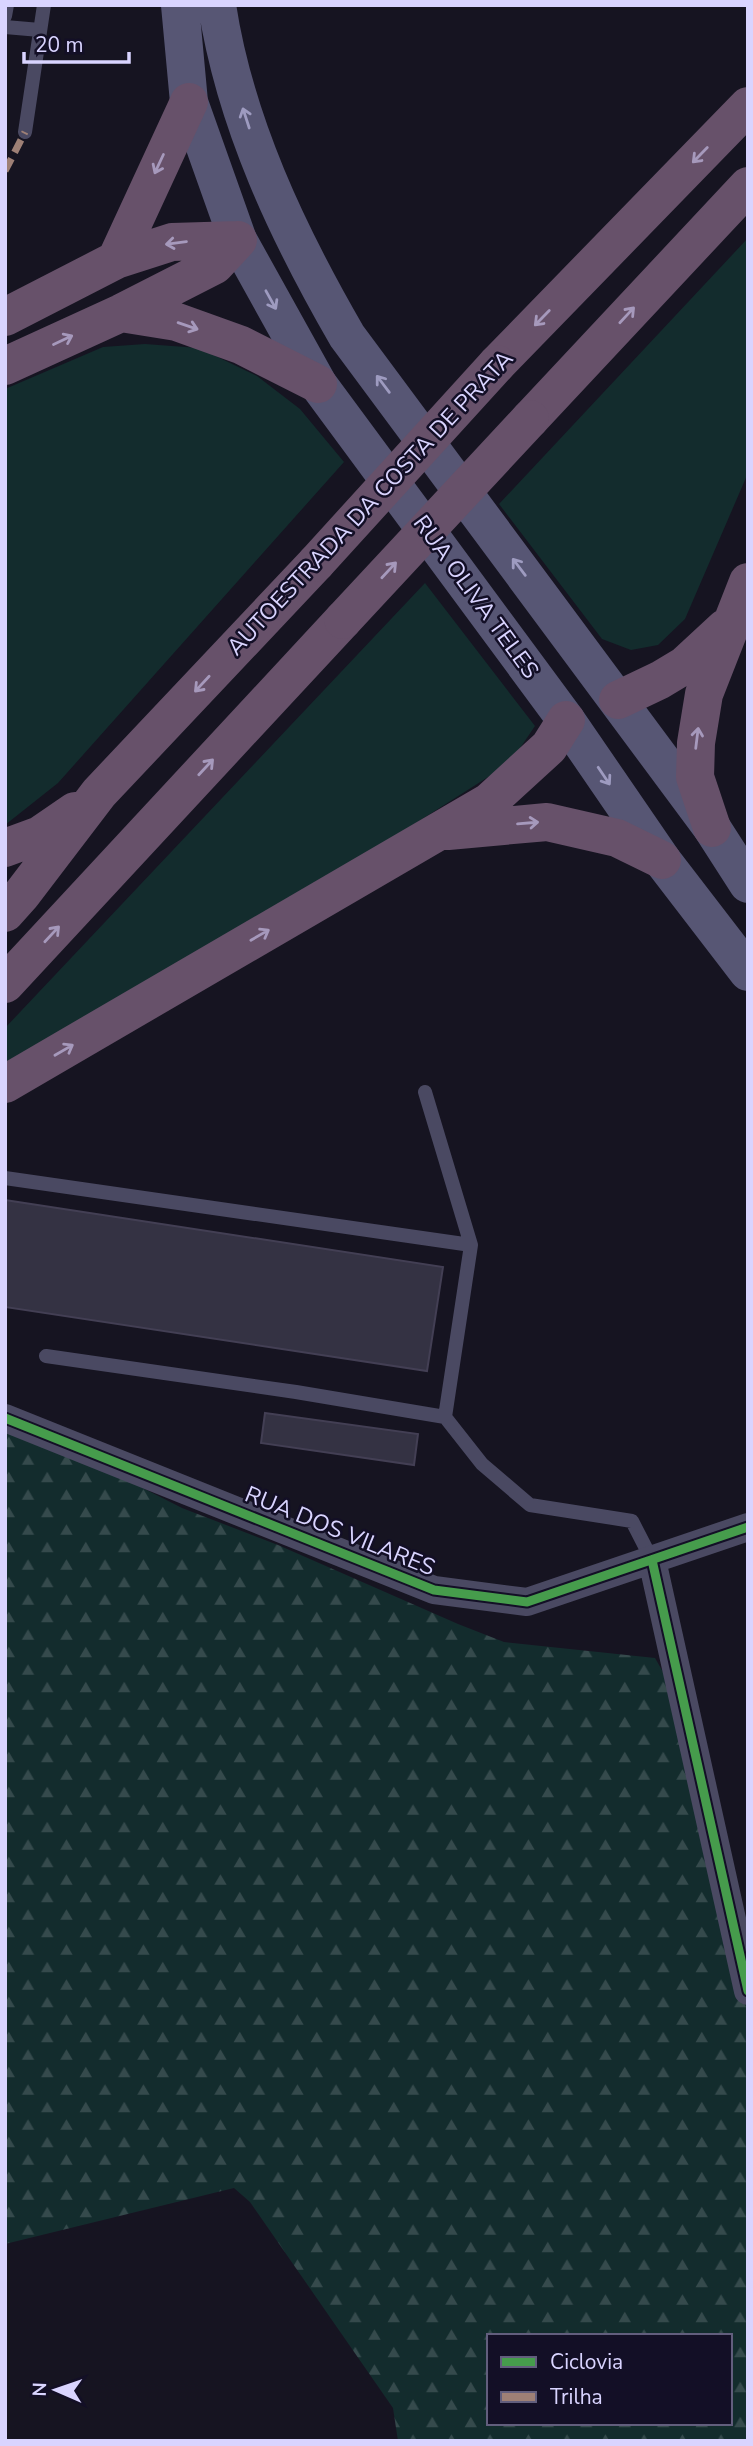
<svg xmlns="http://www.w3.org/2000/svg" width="753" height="2446" viewBox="0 0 753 2446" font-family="'Nunito Sans',sans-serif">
  <defs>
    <pattern id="forest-firs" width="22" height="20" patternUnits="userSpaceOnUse" patternTransform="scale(1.75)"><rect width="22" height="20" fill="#132c2d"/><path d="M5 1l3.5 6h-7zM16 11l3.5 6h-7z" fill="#354a4c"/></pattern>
  </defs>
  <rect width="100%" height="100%" fill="#161421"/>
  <path fill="#132c2d" d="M748,238V473L685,619L658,645L631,650L602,639L499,504Z
    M145,344L199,348L257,376L300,409L344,462L58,783L5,825V389L103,347Z
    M425,583L535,726L510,763L361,858L5,1065V1028Z"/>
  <path fill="url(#forest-firs)" fill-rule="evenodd" d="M5,1418L182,1508L278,1545L458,1624L504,1642L655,1658L687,1714L748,1989V2441H398L393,2408L250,2202L234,2188L5,2244ZM489,2336H730V2423H489Z"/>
  <path fill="#343243" stroke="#433f54" stroke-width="2" d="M5,1200L443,1267L427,1371L5,1307Z
    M265,1413L418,1434L414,1465L261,1443Z"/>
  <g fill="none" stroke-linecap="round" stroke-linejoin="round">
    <path stroke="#4a4962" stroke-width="14" d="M5,16L7,5
      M5,27L40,30
      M25,132L44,5
      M425,1092L471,1245L445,1417
      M5,1178L471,1245
      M46,1356L296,1392L445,1417L482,1464L530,1505L632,1521L652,1560"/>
    <path stroke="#4a4962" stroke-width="28" d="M5,1418L434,1590L527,1602L748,1527
      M652,1560L748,1991"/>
    <path stroke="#575674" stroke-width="38" d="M180,5L189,102L238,240L318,384L566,720L662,860L748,972
      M217,5C235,123 288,234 347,336L712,828L748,884"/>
    <path stroke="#67516a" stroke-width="38" d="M116,260L172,242L238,240
      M121,313L177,322L241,345L318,384
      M5,317L116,260L189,102
      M497,364L748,106
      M5,366L121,313L215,265L238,240
      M530,419L748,186
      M618,700L660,680L685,665L725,628
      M712,828L695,777L696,743L704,694L748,582
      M448,831L547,822L617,838L662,860
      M5,848L40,835L75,811
      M5,913L22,894L99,793L316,563
      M5,984L343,620
      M5,1084L489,802L549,747L566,720"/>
    <path stroke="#67516a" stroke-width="38" d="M316,563L497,364
      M343,620L530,419"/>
    <path stroke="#9e8076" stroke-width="7" stroke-dasharray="14 7" stroke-linecap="butt" d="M5,171L25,132"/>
    <g stroke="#130f26" stroke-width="13">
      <path id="cycleway" d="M5,1418L434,1590L527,1602L748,1527
        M652,1560L748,1991"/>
    </g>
    <use href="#cycleway" stroke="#469c4c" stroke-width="9"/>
  </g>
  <defs><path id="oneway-shaft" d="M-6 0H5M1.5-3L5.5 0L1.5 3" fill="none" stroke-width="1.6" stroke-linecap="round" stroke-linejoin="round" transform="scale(1.75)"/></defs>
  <g stroke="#9e9bc0">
    <use href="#oneway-shaft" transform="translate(246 118) rotate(-108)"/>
    <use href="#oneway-shaft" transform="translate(271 300) rotate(61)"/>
    <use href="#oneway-shaft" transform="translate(383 384) rotate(-127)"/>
    <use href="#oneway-shaft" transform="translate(519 567) rotate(-127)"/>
    <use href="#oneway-shaft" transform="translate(604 776) rotate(56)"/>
  </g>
  <g stroke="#a699bc">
    <use href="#oneway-shaft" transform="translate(700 155) rotate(134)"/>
    <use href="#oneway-shaft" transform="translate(159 164) rotate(115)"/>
    <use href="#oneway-shaft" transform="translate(176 243) rotate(173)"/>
    <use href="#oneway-shaft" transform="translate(627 315) rotate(-47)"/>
    <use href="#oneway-shaft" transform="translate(542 318) rotate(134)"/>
    <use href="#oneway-shaft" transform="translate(188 326) rotate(19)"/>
    <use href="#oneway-shaft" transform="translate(63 340) rotate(-25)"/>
    <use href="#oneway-shaft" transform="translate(389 570) rotate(-47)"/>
    <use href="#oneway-shaft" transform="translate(202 684) rotate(133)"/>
    <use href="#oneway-shaft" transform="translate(697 738) rotate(-83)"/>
    <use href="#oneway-shaft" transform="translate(206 767) rotate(-47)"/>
    <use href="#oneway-shaft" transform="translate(528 823) rotate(-5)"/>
    <use href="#oneway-shaft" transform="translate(52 934) rotate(-47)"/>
    <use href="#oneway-shaft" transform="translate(260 935) rotate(-30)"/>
    <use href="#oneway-shaft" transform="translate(64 1050) rotate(-30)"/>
  </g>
  <g text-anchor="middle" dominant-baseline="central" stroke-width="5" stroke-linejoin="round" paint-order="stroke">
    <g font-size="23" fill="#d9d4ff" stroke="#130f26">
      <text transform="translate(370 503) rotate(-47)">AUTOESTRADA DA COSTA DE PRATA</text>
      <text transform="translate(476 597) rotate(54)">RUA OLIVA TELES</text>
      <text transform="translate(340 1531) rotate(22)">RUA DOS VILARES</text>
    </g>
  </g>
  <rect width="753" height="2446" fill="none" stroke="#d9d4ff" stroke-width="14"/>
  <rect x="487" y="2334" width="245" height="91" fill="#130f26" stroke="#625e7d" stroke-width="2"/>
  <rect x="501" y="2357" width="35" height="10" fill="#469c4c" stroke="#625e7d" stroke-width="2"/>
  <text x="550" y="2369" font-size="21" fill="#d9d4ff">Ciclovia</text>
  <rect x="501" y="2392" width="35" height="10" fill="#9e8076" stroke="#625e7d" stroke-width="2"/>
  <text x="550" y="2404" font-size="21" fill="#d9d4ff">Trilha</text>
  <g transform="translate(56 2390) rotate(272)" stroke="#130f26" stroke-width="5" paint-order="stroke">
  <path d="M0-5L12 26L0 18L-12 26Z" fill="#d9d4ff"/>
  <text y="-10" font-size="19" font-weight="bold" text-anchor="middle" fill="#d9d4ff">N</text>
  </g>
  <path d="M24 52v10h105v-10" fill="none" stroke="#d9d4ff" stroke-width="3.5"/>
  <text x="35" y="52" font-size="21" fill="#d9d4ff" stroke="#130f26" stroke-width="5" paint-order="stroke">20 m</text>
</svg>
